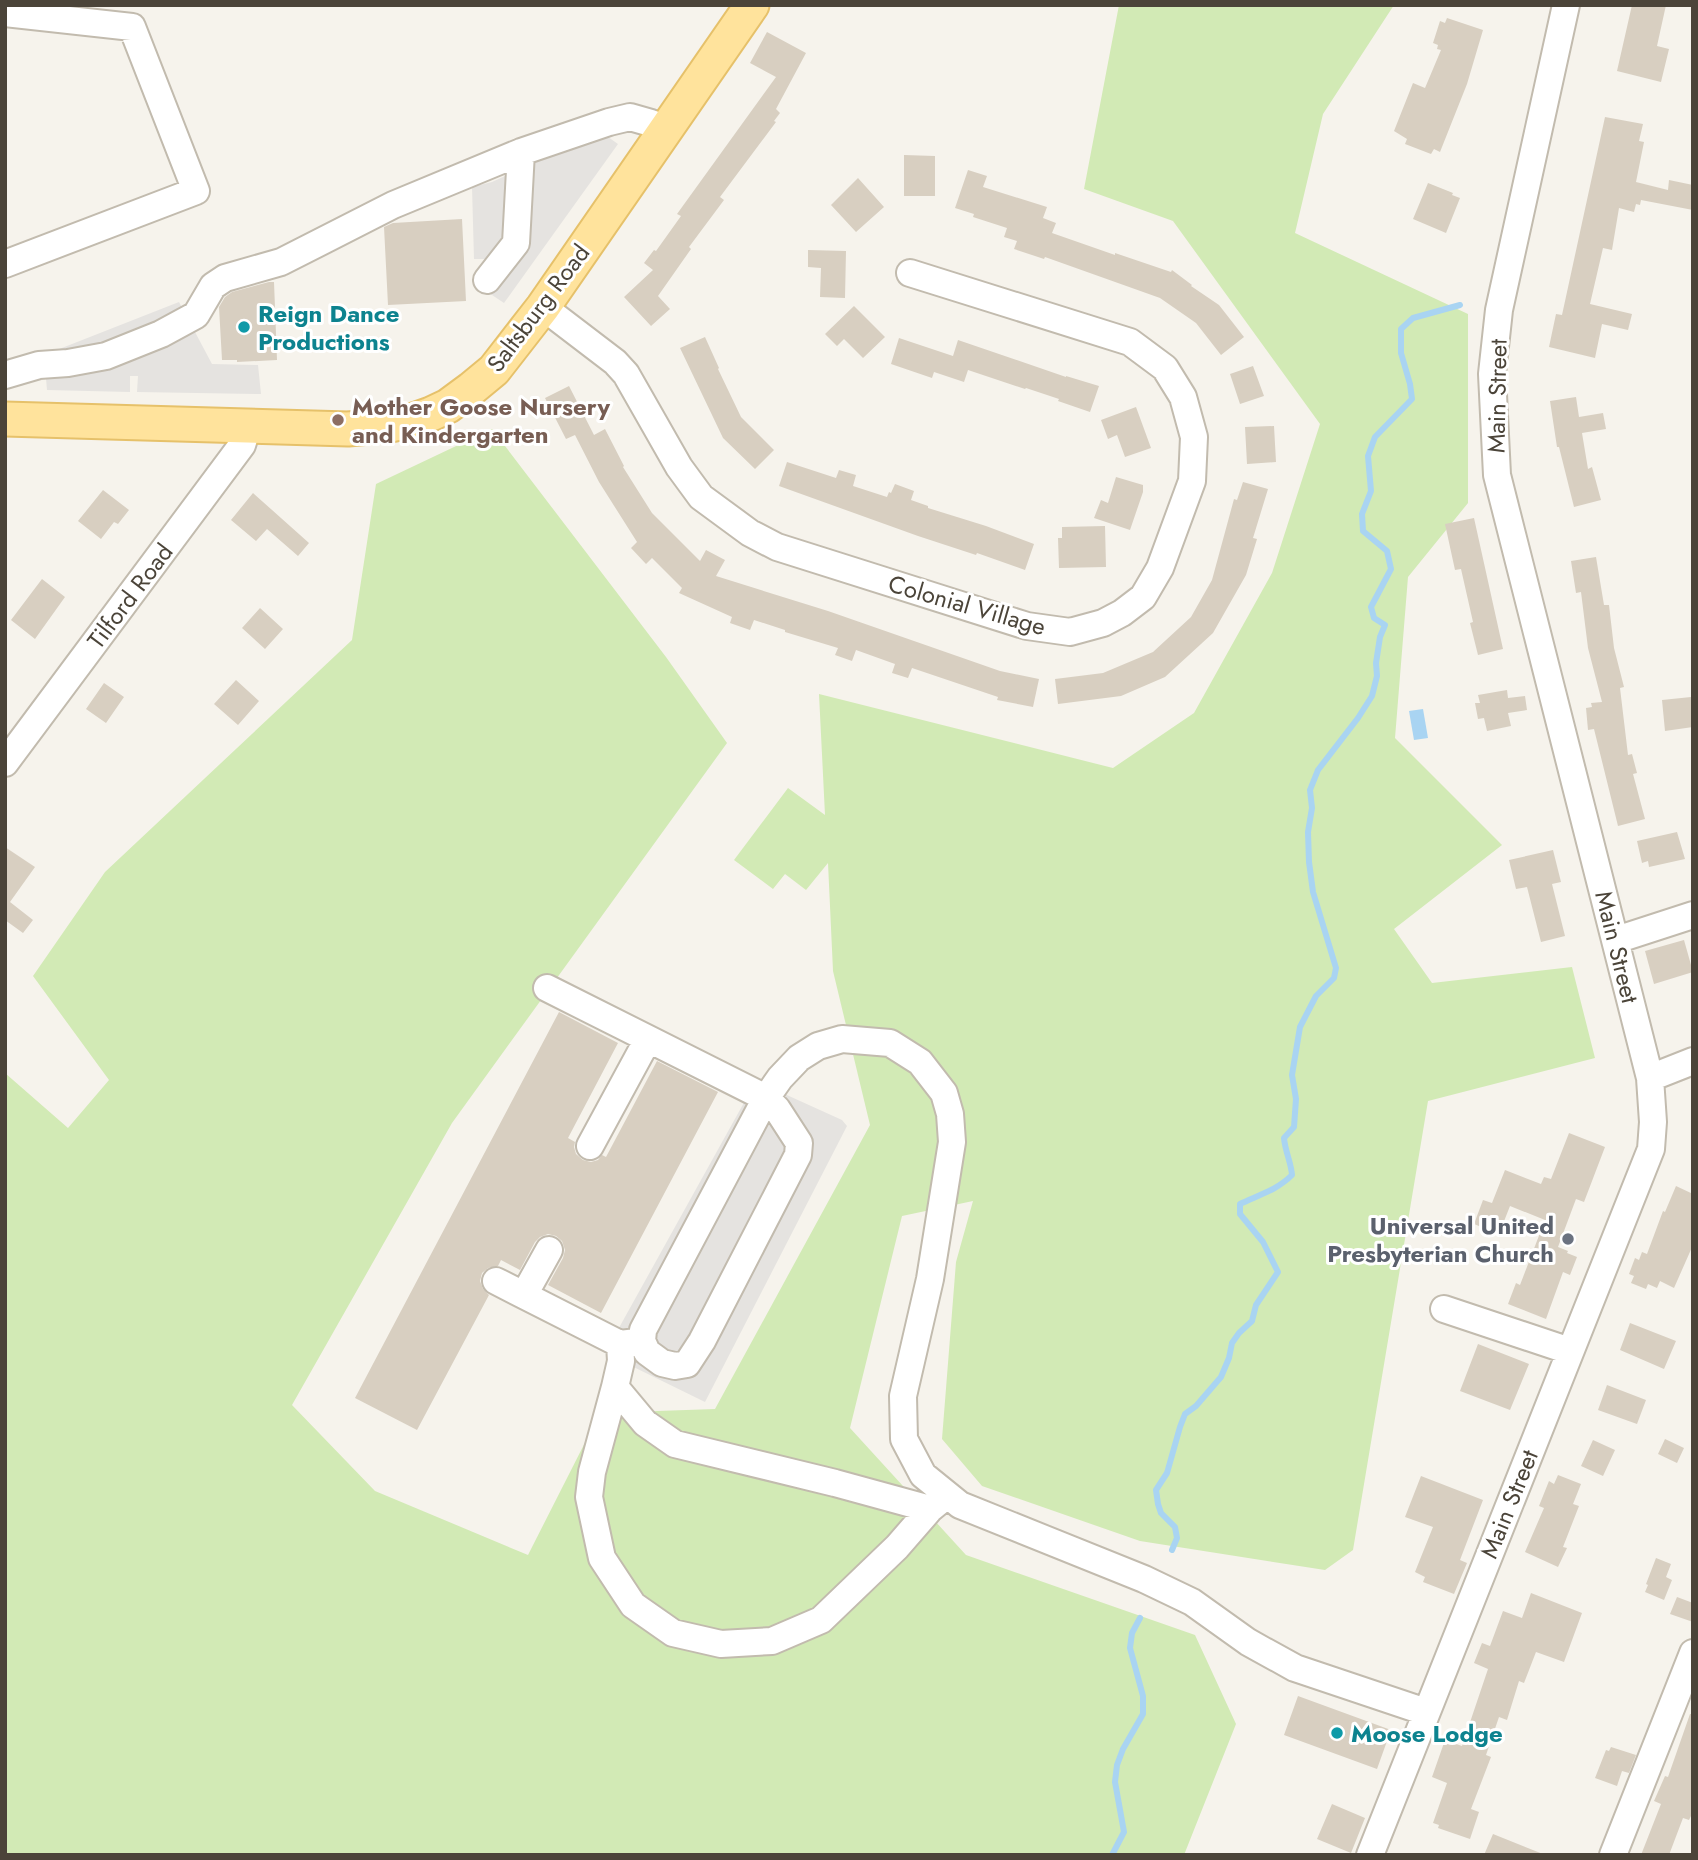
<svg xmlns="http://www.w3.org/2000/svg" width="1698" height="1860" viewBox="0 0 1698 1860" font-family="Jost,sans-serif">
  <rect width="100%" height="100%" fill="#f6f3ec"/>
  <path fill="#d2eab5" d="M1119,5H1394L1323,114L1295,233L1468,314V503L1408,577L1395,738L1502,845L1394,929L1432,983L1572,967L1595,1058L1428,1101L1353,1550L1325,1570L1140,1541L982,1486L942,1439L956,1262L973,1201L902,1216L850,1428L966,1555L1195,1635L1236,1724L1184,1855H5V1073L68,1128L109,1080L33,976L105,872L352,640L376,484L492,429L666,657L727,743L452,1123L292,1405L375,1491L528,1555L600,1413L715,1409L870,1125L833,971L828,863L806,890L785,874L773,889L734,860L788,788L825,815L819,694L1113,768L1194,713L1272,573L1320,424L1173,221L1084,189Z"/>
  <path fill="#e5e3e0" d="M601,132L618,144L504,303L474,283L490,259H474L472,187L492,182Z
    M179,302L212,364L258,365L261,394L137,392L138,376H130V392L47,390L44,355Z
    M756,1081L842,1120L847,1126L705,1402L605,1353Z"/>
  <path fill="#a9d4f2" d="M1423,709L1428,738L1414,740L1409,711Z"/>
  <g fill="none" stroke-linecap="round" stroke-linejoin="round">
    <path stroke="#a9d4f2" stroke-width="6" d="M1172,1550L1177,1538L1175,1527L1161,1513L1158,1504L1156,1490L1167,1473L1180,1427L1185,1414L1196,1406L1221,1377L1229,1358L1232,1343L1239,1333L1252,1321L1256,1305L1278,1272L1263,1242L1240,1214V1204C1259,1195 1277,1190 1292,1175C1291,1162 1285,1151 1284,1138L1294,1127L1296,1099L1292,1075L1300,1027L1316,996L1334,978L1336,968L1313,892L1309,862L1308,832L1312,808L1310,790L1318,770L1358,718L1372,696L1377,676L1376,663L1380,637L1385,625L1374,618L1371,607L1391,569L1387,551L1363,531L1362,514L1371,491L1368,456L1375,437L1412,399L1410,384L1401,353V329L1413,318L1460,305
      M1112,1855L1124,1832L1115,1782L1117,1765L1123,1749L1143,1714V1696L1130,1648L1132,1633L1140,1618"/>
  </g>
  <path fill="#d8cfc1" d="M1632,5H1666L1657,46L1669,49L1661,82L1617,71Z
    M1447,18L1483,30L1467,84L1440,152L1434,149L1431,154L1405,144L1407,139L1394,131L1413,83L1425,88L1441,50L1437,49L1438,45L1433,43L1440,21L1445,23Z
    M767,32L806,53L776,109L780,113L774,121L776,122L720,197L724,200L689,247L691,249L658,296L670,309L651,326L624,297L653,270L644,263L654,250L656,251L681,216L677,214L776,77L750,63Z
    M1605,117L1643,124L1639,141L1644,142L1636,182L1668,190L1669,180L1693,185V210L1641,200L1640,205L1636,204L1634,212L1619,208L1612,250L1603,248L1590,304L1632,314L1628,330L1602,324L1595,358L1549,347L1556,314L1562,315Z
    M904,155L935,156V196H904Z
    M968,170L987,176L983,187L1047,207L1043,218L1056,223L1052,233L1115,255V253L1171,272L1172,270L1192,285L1191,286L1219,305L1244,337L1221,355L1196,323L1160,298L1045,257L1044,259L1014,249L1017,241L1004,237L1007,228L973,217L974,214L955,208Z
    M858,178L884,207L856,232L831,205Z
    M1428,183L1453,193L1452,195L1460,198L1446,233L1413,219Z
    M462,219L466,301L388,305L384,227L393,223Z
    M808,250L846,251L845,298L820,297L821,268L808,267Z
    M269,282H274L277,360L237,362V360H222L219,307L225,297L232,292Z
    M854,306L885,337L863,358L844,339L837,346L825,334Z
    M705,337L719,368L718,369L741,417L774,450L755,469L723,438L680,348Z
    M899,338L953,356L958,340L1066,377V376L1099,386L1090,412L1058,401L1059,399L1026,388L1025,389L968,370L964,382L934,372L932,378L891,364Z
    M1253,366L1264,396L1240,404L1230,374Z
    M569,386L594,435L605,429L624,466L623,467L652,513L700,561L706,550L725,560L716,576L828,611L1000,671L1039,679L1033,707L997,700L998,697L912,668L908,678L892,673L895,664L856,650L852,661L835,655L838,648L785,632V630L754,620L750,630L730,623L732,617L679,593L682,588L652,558L646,564L631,548L637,542L599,482L575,435L566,439L545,398Z
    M1576,397L1579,417L1603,413L1606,429L1582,433L1588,469L1592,467L1601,500L1574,507L1559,447H1557L1550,401Z
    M1136,407L1151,448L1125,457L1117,435L1108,439L1101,420Z
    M1274,426L1276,462L1247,464L1245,427Z
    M787,462L836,478L839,470L856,475L853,486L887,497L889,492L891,493L895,484L914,491L911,500L928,506V508L986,526L1034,544L1025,570L977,553L976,555L918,536L779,486Z
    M1116,477L1143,485V492L1130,530L1094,518L1101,500L1108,503Z
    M1243,482L1268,489L1253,538L1257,539L1246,575L1213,633L1165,677L1121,696L1058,704L1055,679L1103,673L1153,652L1191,617L1212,580L1234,499L1237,500Z
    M103,490L129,510L118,524L114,522L101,539L78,521Z
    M253,493L309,543L298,556L267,529L256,541L231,520Z
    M1474,518L1503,649L1478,655L1470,623L1473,622L1461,569L1455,570L1445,524Z
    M1105,526L1106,567L1059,568L1058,538H1062V527Z
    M1596,557L1604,605H1609L1614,648L1624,687L1620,688L1628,755L1632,754L1637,773L1633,774L1645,819L1618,826L1594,729L1588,730L1586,708L1592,707L1591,703L1602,702L1588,648L1581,592L1576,593L1571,561Z
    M42,579L65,597L35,639L11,620Z
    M260,608L283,629L265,649L242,628Z
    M236,680L259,701L238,725L214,704Z
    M104,683L124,697L106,723L86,709Z
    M1507,690L1508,698L1525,696L1527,710L1508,713L1511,726L1487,731L1484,718L1478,719L1475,703H1480L1478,695Z
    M1691,697L1693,727L1665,731L1662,700Z
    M1677,832L1685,859L1649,867L1648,861L1642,863L1637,841Z
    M5,847L35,867L10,902L33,920L23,933L5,920Z
    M1553,850L1561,882L1552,884L1565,936L1541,942L1527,887L1516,889L1509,860Z
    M1684,940L1693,972L1654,984L1645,951Z
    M559,1012L618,1043L568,1138L575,1142L574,1147L576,1154L583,1160L591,1162L598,1160L602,1155L606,1157L657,1061L718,1092L601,1313L548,1285L563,1258L565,1250L562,1241L556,1236L548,1234L540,1237L535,1242L520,1270L501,1260L498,1266L488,1268L482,1273L480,1281L483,1289L489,1295L417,1430L355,1398Z
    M1569,1133L1605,1147L1584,1202L1576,1199L1558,1247L1568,1251L1567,1253L1577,1257L1570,1275L1563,1272L1546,1319L1508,1304L1516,1283L1520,1285L1545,1220L1510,1206L1499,1234L1474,1224L1483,1200L1492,1203L1505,1170L1541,1184L1544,1177L1551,1179Z
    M1676,1186L1693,1194V1245L1674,1288L1660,1281L1657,1288L1648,1284L1646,1289L1631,1283L1634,1276L1629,1274L1635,1258L1639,1260L1642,1252L1647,1254L1663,1211L1665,1212Z
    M1630,1323L1676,1341L1664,1369L1620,1350Z
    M1478,1344L1529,1364L1510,1410L1460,1391Z
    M1607,1385L1646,1400L1637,1424L1598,1410Z
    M1665,1439L1684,1448L1677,1463L1658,1454Z
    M1593,1440L1615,1450L1603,1476L1581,1466Z
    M1558,1475L1581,1484L1573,1504L1579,1506L1563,1547L1567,1548L1558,1567L1525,1552L1544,1508L1539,1506L1549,1481L1554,1484Z
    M1421,1476L1483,1500L1460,1560L1467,1563L1454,1594L1423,1582L1425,1577L1415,1572L1433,1527L1405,1517Z
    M1656,1558L1671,1564L1666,1577L1672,1580L1664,1600L1645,1592L1648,1585L1646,1584Z
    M1531,1593L1582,1613L1564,1662L1536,1652L1524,1683L1519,1681L1507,1720L1499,1717L1486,1755L1491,1757L1471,1809L1479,1812L1470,1839L1438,1828L1439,1825L1433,1823L1447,1783L1432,1777L1445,1740L1462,1746L1488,1669L1474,1663L1482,1643L1490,1646L1503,1611L1522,1618Z
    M1677,1597L1693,1603V1622L1670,1614Z
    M1298,1696L1391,1730L1377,1769L1284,1735Z
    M1690,1714H1693V1812L1689,1820L1683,1818L1669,1855H1641L1661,1804L1654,1801L1665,1776L1668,1777Z
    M1611,1747L1636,1755L1629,1773L1622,1771L1617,1786L1595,1778L1606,1750L1609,1751Z
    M1332,1804L1365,1818L1351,1853L1317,1839Z
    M1493,1834L1543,1854V1855H1484Z"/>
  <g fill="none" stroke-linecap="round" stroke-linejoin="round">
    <g stroke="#c2bbae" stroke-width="30">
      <path id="minor" d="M5,13L132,27L196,191L5,264
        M487,280L516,243L521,152
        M543,307L615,362L626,374L679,467L701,497L750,533L777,547L1027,626L1070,632L1103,623L1122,613L1143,597L1160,568L1192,481L1194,437L1183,397L1165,368L1130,342L910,273
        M5,375L39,365L68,363L106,356L161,334L196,315L213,286L225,278L281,262L393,205L521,152L609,122L630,117L651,123L665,130
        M5,763L242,445L248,426
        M1616,940L1693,915
        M547,988L766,1098L777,1109L799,1143L798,1155L702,1341L687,1364L675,1366L662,1363L647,1352L642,1341L643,1330L766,1098L780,1078L799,1058L818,1046L842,1039L890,1043L920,1062L944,1093L950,1114L952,1142L930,1279L903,1396L904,1439L923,1475L960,1505L1144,1579L1192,1602L1248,1642L1295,1668L1426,1712
        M1650,1078L1693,1061
        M590,1146L648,1039
        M496,1281L620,1344L637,1342
        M524,1295L549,1250
        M1444,1309L1570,1351
        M620,1344L621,1361L615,1387L645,1423L675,1444L835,1483L930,1509L941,1500
        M615,1387L592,1472L589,1497L602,1558L633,1605L673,1633L721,1644L772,1641L821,1620L897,1547L930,1509
        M1370,1855L1651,1149L1653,1122L1650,1078L1497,475L1492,374L1499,310L1566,5
        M1613,1855L1693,1653"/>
    </g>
    <g stroke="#e6c16a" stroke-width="37">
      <path id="major" d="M5,419L348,429L391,425L414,420L431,414L448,406L471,389L494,370L543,307L752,5"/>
    </g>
    <use href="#minor" stroke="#fff" stroke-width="26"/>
    <use href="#major" stroke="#ffe39c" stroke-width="33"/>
  </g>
  <g fill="#0f9aa8" stroke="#fff" stroke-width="2.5">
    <circle cx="244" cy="327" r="7"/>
    <circle cx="1337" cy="1733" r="7"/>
  </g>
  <circle fill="#8d6e63" stroke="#fff" stroke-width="2.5" cx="338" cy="420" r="7"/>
  <circle fill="#6b7280" stroke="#fff" stroke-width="2.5" cx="1568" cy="1239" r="7"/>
  <g text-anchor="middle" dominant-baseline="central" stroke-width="6" stroke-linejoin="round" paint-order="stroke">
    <g font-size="24" fill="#4b4439" stroke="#fff">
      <text transform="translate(538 308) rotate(-53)">Saltsburg Road</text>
      <text transform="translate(1497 396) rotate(-89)">Main Street</text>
      <text transform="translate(130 596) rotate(-53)">Tilford Road</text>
      <text transform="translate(967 605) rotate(16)">Colonial Village</text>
      <text transform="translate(1617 947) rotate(76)">Main Street</text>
      <text transform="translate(1509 1504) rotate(-68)">Main Street</text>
    </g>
    <g font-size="24" font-weight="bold" fill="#0d838f" stroke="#fff" text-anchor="start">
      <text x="258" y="313">Reign Dance<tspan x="258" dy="28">Productions</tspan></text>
      <text x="1351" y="1733">Moose Lodge</text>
    </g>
    <g font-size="24" font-weight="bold" fill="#785e54" stroke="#fff" text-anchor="start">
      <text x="352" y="406">Mother Goose Nursery<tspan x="352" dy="28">and Kindergarten</tspan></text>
    </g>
    <g font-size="24" font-weight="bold" fill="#5b616d" stroke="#fff" text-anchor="end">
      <text x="1554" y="1225">Universal United<tspan x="1554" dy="28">Presbyterian Church</tspan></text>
    </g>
  </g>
  <rect width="1698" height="1860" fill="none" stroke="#4b4439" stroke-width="14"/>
</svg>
